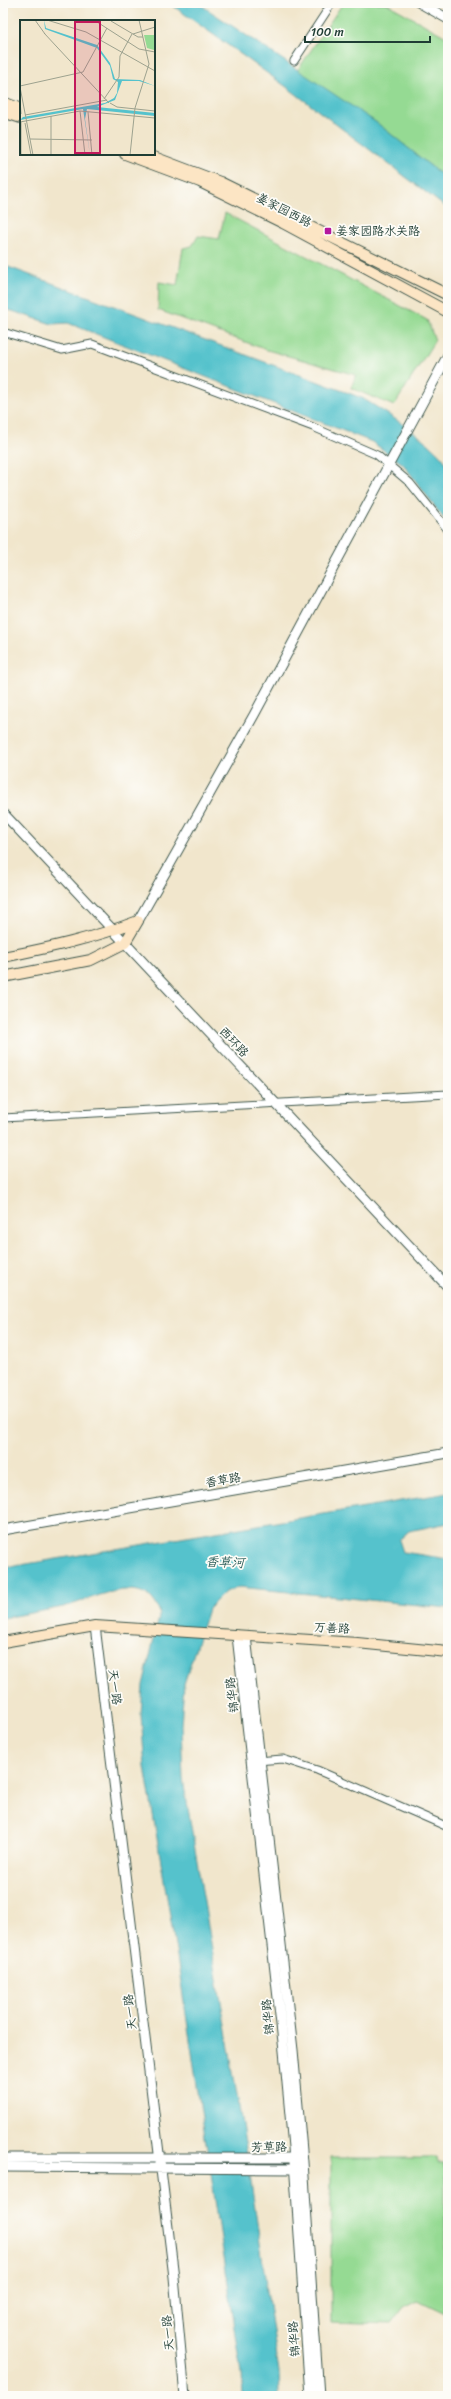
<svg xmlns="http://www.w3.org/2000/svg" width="451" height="2399" viewBox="0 0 451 2399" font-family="Sriracha,'LXGW WenKai TC',sans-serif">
  <rect width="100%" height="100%" fill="#fdfcf7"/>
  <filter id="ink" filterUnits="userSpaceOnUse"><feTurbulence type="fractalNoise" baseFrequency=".025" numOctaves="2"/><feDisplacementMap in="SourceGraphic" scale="8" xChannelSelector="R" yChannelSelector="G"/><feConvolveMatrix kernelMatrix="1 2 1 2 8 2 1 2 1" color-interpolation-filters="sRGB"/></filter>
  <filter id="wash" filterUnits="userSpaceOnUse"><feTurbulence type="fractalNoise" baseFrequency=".012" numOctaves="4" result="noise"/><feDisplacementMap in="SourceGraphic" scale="16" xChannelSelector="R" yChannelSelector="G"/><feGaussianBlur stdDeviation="0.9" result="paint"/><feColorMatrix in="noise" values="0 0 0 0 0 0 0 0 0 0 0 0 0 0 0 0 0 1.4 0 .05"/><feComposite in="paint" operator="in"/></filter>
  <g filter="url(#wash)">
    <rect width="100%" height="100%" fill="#f1e6cc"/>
    <path fill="#95da93" stroke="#5a8c64" d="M343,3H386L448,38V180L377,123L297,71Z
      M225,213L427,320L435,340L394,406L351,388L356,375L267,350L158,310L159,282L177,285L183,248L192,246L198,236L219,239Z
      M331,2158H437L438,2163H445V2313L418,2300L404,2307L391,2324L331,2322Z"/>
    <path fill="#55c2cc" stroke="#3a8080" d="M169,3H198L377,123L448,180V209L288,88Z
      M3,265L362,398C380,409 444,448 448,468C451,483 448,508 448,524L403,464L372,442L68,323L52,324L3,308Z
      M448,1493V1523L409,1531L399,1540L403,1552L448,1559V1608L239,1587L225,1592L208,1609L184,1684L181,1725L183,1779L246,2148L279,2372L280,2396H243L242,2373L178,1963L145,1767L141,1715L143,1685L160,1613C145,1569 93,1600 63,1607C44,1611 23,1614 3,1618V1568Z"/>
  </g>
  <g filter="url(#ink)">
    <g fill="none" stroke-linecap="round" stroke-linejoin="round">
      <g stroke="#3e564b" stroke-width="9">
        <path id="minor" d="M294,61L332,3
          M3,332L62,350L92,344L313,427L377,455L410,483L448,530
          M3,1118L448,1094
          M256,1761L283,1759L317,1770L448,1827"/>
      </g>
      <g stroke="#3e564b" stroke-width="11">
        <path id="tertiary" d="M420,3L448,19
          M3,813L448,1287
          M138,921L254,715L448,355
          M3,1530L448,1453
          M95,1626L174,2277L185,2396
          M237,1636L284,2051L293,2147L310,2396
          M246,1636L293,2050L303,2162L319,2396
          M3,2158H294L303,2162L295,2169L3,2167"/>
      </g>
      <g stroke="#3e564b" stroke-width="12">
        <path id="secondary" d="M3,102L21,109
          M3,112L21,118
          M125,154L200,182L283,223L448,312
          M146,154L220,182L448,295
          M3,957C49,948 94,938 138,921
          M3,977L91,960L125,943L138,921
          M3,1642L95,1626L357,1643L448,1652"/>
      </g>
      <use href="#minor" stroke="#fff" stroke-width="7"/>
      <use href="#tertiary" stroke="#fff" stroke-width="9"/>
      <use href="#secondary" stroke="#fce5c4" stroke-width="10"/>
    </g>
  </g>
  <rect fill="#b5179e" stroke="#fdfcf7" stroke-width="1.5" x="324" y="227" width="8" height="8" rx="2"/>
  <g text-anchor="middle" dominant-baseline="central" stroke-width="3.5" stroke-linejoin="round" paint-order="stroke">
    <g font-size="12" fill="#1f3d34" stroke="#fdfcf7">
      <text transform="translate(284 210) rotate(27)">姜家园西路</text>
      <text transform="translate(234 1042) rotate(47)">西环路</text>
      <text transform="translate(223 1480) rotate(-10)">香草路</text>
      <text transform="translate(332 1628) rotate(3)">万善路</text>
      <text transform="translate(115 1687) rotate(83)">天一路</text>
      <text transform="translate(232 1695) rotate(-97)">锦华路</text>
      <text transform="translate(130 2012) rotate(-97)">天一路</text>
      <text transform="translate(268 2017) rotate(-96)">锦华路</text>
      <text transform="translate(269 2147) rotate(-1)">芳草路</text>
      <text transform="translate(168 2333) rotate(-95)">天一路</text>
      <text transform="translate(294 2339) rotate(-94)">锦华路</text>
    </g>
    <g font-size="12" fill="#1f3d34" stroke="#fdfcf7" text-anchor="start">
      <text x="336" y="231">姜家园路水关路</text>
    </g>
    <g font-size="13" font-style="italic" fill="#2c5e5a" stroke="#fdfcf7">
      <text transform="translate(225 1562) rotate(2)">香草河</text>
    </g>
  </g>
  <g transform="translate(20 20)">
    <rect width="135" height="135" fill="#f1e6cc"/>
    <path d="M124,15H135L134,30L127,28Z" fill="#95da93"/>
    <path d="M24,0L26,8L77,25L90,43L95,59L120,60L135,66L119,61H102L95,80L77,87L135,93V96L67,89L65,99L70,135L63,89L0,100L3,97L85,83L94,78L97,73L98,62L93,59L90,46L77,28L25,9Z" fill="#55c2cc"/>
    <path fill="none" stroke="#9da28f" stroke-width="1" d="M15,0L25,14M27,0L66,12L135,51M74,0L119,29L135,32M91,1L118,17H123M24,13L89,83M113,14L135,7M63,52L87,8M0,66L63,52M0,67L13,135M0,79L1,94M84,79L99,57L100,36L112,14M90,83L97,87L135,91M60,91L65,135M68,92L72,135M5,95L87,80M0,102L60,91L135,98M5,103L11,135M10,119L72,120M1,135V102M31,135V96M110,135L115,88L129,44L119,0"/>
    <path fill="#c2185b" fill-opacity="0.15" stroke="#c2185b" stroke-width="2" d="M55,2H80V133H55Z"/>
    <rect width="135" height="135" fill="none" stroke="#1f3d34" stroke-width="2"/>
  </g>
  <rect width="451" height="2399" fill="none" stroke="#fdfcf7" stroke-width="16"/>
  <path d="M305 36v6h125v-6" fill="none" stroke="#1f3d34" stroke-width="2"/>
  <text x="311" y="36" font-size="12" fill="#1f3d34" stroke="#fdfcf7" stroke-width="3" paint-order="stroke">100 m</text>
</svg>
